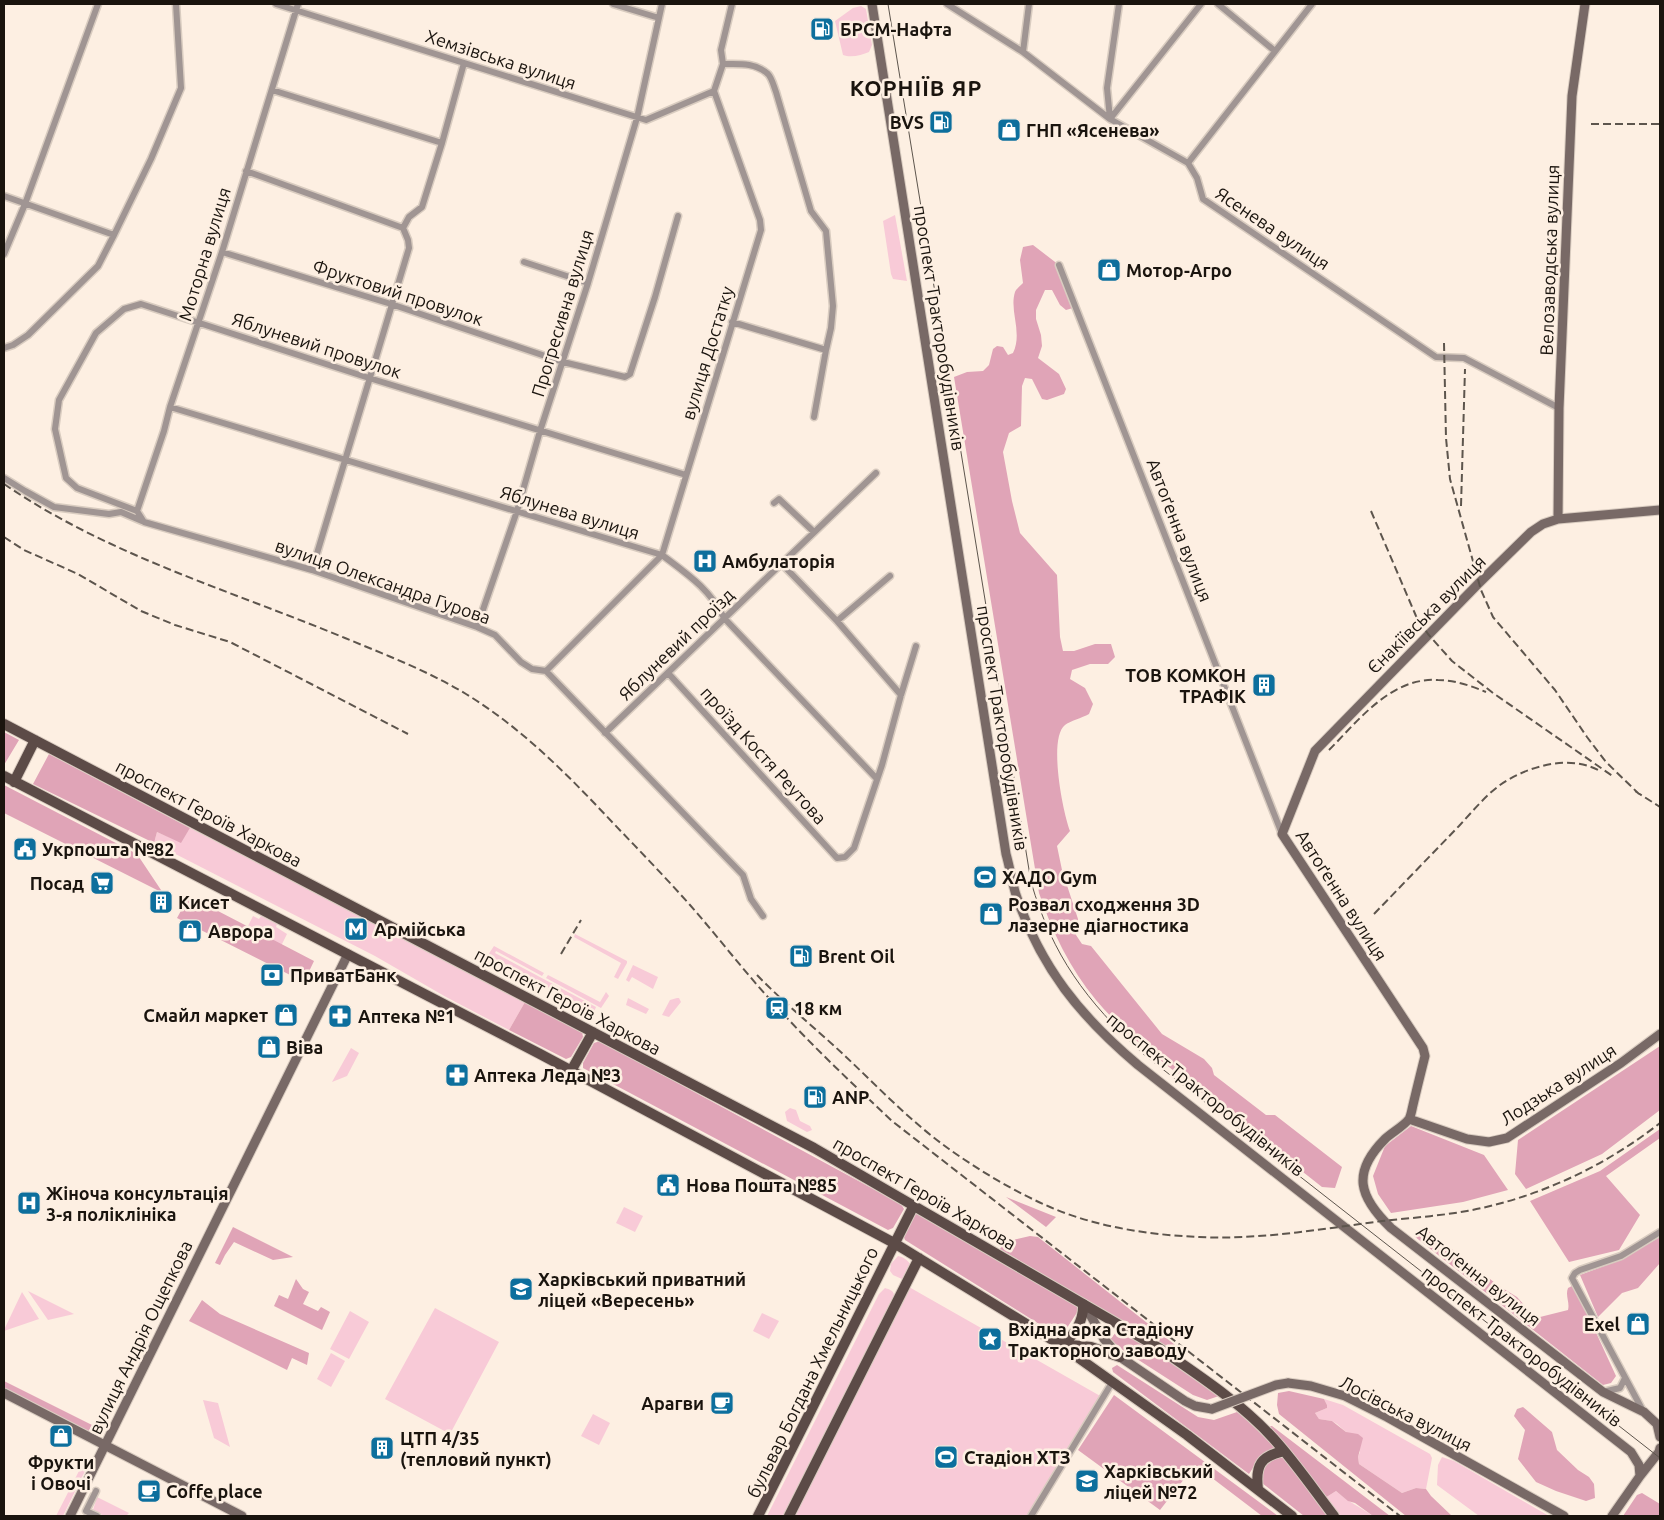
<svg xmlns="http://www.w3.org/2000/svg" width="1664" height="1520" viewBox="0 0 1664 1520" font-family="Ubuntu,sans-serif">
  <rect width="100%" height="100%" fill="#fdefe2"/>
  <path fill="#f8cad7" d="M861,6L866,9L872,45L869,52C862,55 851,58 843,55L835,21L853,8Z
    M895,215L907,281L893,279L891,274L883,221Z
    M190,828L525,1002L509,1030L446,997L375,956L154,843L157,832L181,842Z
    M253,916L259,919L261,916L277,924L276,927L287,934L281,946L247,928Z
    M575,934L627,961V963L618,979L614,977L621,963L574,937Z
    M494,946L544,973L542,976L496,951L495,953L596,1007L594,1012L488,955Z
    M633,965L658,977L653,989L632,977L629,982L626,980Z
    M548,975L600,1002L606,992L609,996L601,1008L546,978Z
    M628,998L649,1009L646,1014L626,1005Z
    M677,998H679L681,1002L669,1017L662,1015L670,1000Z
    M351,1048L359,1053L347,1076L332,1082Z
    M790,1108L796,1110L800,1121L810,1126L812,1130L807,1132L787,1121L785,1112Z
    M624,1207L643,1216L635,1232L616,1223Z
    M898,1256C912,1259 916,1272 902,1279L893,1275L890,1271L891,1264Z
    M909,1287L1102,1397L1031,1516H795Z
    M885,1288C892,1290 895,1292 894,1299L784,1516H767L879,1294Z
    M28,1291L74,1314L48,1320Z
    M22,1292L39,1319L4,1331V1330Z
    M435,1308L499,1342L450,1434L385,1399Z
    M350,1311L369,1322L349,1359L330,1349Z
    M762,1313L779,1321L769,1339L753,1331Z
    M331,1353L345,1361L331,1387L317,1379Z
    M1324,1399L1343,1405L1430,1454L1432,1458L1426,1489L1416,1488L1402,1493L1359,1464L1358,1457L1360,1452L1346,1432L1337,1424L1332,1421L1319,1419L1315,1413L1327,1408V1405Z
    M203,1400L218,1403L230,1447L214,1438Z
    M593,1414L610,1423L599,1445L581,1436Z
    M1442,1457L1454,1461L1549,1516H1479L1437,1485L1438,1465Z
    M80,1469L85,1471L63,1516H56Z
    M1336,1491C1347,1501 1360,1507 1373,1516H1339L1325,1498Z
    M97,1497L129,1513L126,1516H104L93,1510Z"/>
  <path fill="#e0a4b7" d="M1033,245L1059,265L1073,308L1066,310L1060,305L1052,290H1045L1036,310V319L1041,335L1042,346L1038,358L1059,374L1066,389L1064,394L1047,400L1042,399L1032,379L1025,378L1022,386L1021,426L1009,433L1003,452L1012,501L1020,533L1057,575L1060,637L1063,651H1074L1095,644H1111L1115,657L1108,664H1090L1072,670L1070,679L1085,688L1093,704L1089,714C1082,718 1070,721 1065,725C1048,738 1063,813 1070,831L1057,846L1062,870L1078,919L1076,935L1082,944L1091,946L1162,1034L1204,1059L1212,1068L1214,1075L1266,1115H1275L1342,1167L1335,1188L1322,1187C1283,1156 1244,1126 1205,1095C1167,1065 1127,1037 1096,1000C1070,969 1052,931 1039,893L954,377L967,372L983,371L989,365L993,349L997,346L1003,347L1008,355L1013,353C1023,332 1009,311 1015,292C1016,289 1021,285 1023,283L1020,260L1023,247Z
    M4,732L19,740L4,765Z
    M49,754L190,828L181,843L157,832L154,843L33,784Z
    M4,785L137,854L163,893L4,813Z
    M189,896L314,961L304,982L177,918Z
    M525,1002L582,1031L583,1037L571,1057L566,1059L509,1030Z
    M600,1041L901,1204L904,1209L893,1228L888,1230L583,1068V1063L594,1043Z
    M1660,1046V1110L1602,1154L1526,1189L1515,1174L1518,1140Z
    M1411,1126L1484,1155L1508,1190L1463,1202L1391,1213L1378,1194L1373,1176L1385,1146Z
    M1660,1129V1138L1606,1176L1640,1215L1619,1250L1569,1262L1530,1201L1600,1171Z
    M1006,1197L1056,1217L1046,1227Z
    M920,1213L1076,1304L1078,1311L1063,1334L1059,1335L1055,1334L905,1240L903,1235L912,1214Z
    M233,1227L293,1257L273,1260L234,1242L225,1255L220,1265L215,1263Z
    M1426,1229L1499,1286L1517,1297L1536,1318L1568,1310C1570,1302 1565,1296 1568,1288L1572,1286L1576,1289L1616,1376L1611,1383L1603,1385L1414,1236Z
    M1030,1236L1038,1237L1184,1352L1185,1356L1175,1352L1000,1249L1004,1242Z
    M1660,1237V1263L1638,1288L1622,1293L1598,1317L1580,1275L1620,1260Z
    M296,1279L303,1289L309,1292L303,1304L318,1311L321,1307L330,1312L322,1330L274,1306L279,1295L288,1299Z
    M202,1300L220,1314L309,1353L307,1365L292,1358L287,1370L189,1321Z
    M1120,1327L1219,1396L1207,1400L1193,1395L1109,1341Z
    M1117,1365L1198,1417L1214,1420L1237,1412L1251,1422L1276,1447L1260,1457L1249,1474L1113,1372L1112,1368Z
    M4,1381L92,1425L88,1432L4,1390Z
    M1289,1391L1324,1399L1327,1405V1408L1315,1413L1319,1419L1332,1421L1346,1432L1358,1434L1363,1438L1358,1457L1359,1464L1402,1493L1416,1488L1426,1489L1431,1496L1452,1516H1406L1279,1414L1277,1405L1278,1393Z
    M1114,1395L1278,1516H1262L1195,1465L1160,1510L1078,1450Z
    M1523,1407L1552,1432L1557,1450L1578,1470L1589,1477L1594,1484L1595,1498L1586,1501L1556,1491L1536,1482L1518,1459L1525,1430L1514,1416L1517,1409Z
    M1270,1426H1272L1390,1516H1373L1355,1503L1348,1501L1336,1491L1325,1498Z
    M1279,1458H1285L1330,1516H1304L1262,1483C1261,1468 1263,1463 1279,1458Z
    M1642,1493L1660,1504V1516H1623L1637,1495Z"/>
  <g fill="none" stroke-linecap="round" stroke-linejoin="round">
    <g stroke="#d9ccc0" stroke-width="9">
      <path id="street" d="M276,4L646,120L714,91
        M613,4L659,18
        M947,4L1023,52L1110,119L1188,163L1197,178L1203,199L1436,357L1464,358L1559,408
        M1218,4L1275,51
        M1023,52L1029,4
        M723,64C738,64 755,62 768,74C772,78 774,87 776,92L811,211L826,231L833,306L831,328L826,350L814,417
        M272,90L442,143
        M1110,119L1201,4
        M1110,119L1107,88L1119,4
        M1188,163L1312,4
        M246,171L403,228
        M4,196L114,235
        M222,252L391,304L563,362L625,377L630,374L655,297L678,216
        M4,254L25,204L98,4
        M524,262L588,283
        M1059,265L1282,834
        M732,322L826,350
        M4,348L13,345L28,335L98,266L114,235L151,159L181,88L176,4
        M170,407L662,555C687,574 710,589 724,618L877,779
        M686,475L369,378L141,304L124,309L96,333L59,400L55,429L66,478L77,488L137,511L144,522L312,570L477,627L495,635L521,662L532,669L546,671L743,875L751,899L763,916
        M4,478L25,491L54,507L109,514L121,512L142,521
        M774,503L779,499L814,532
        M137,511L164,431L170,407L222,252L298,4
        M781,563L837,621L901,695
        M312,570L409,248L408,240L403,228L409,217L422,207L442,143L464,63
        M837,621L890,576
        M477,627L517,511L540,431L588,283L637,118L662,4
        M546,671L662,555L761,230L760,220L714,91L723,64L721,50L732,4
        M668,673L837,858L845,857L854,848L882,765L901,695L916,646
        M605,733L876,473
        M1603,1392L1620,1388L1625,1378
        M1643,1411L1572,1278L1575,1273L1580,1270L1621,1256L1660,1232
        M96,1491L86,1511L97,1516
        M1031,1516L1113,1381"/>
    </g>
    <g stroke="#d9ccc0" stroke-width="11">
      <path id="secondary" d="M872,4L1006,854C1010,868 1012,882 1016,895C1041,968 1080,1016 1138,1065L1631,1452L1639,1465L1640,1476L1612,1516
        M1660,510L1558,519L1543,524L1531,532L1479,583L1315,751L1282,834L1423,1048L1425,1056C1421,1072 1417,1088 1413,1105C1412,1109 1411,1116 1409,1119C1404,1126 1391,1133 1385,1139C1351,1173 1359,1197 1391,1228L1603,1392L1644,1412L1657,1424L1660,1437
        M1558,519L1559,408L1572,96L1585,4
        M1409,1119L1467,1139L1489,1142L1507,1138L1621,1063L1660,1034
        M1084,1304L1104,1339L1120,1357L1185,1401L1195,1406L1212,1409
        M1288,1383L1311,1386L1345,1396L1387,1417L1564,1516
        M4,1393L242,1516
        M1640,1476L1659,1452L1660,1448
        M70,1516L348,954"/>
    </g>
    <g stroke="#d9ccc0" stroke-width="12">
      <path id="primary" d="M4,724L814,1148L1159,1348C1198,1375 1240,1402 1273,1438C1295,1462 1314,1490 1334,1516
        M4,776L540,1054L894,1243L1059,1344L1187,1435L1292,1516
        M14,782L35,740
        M571,1071L593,1032
        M1060,1344L1091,1347L1120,1357
        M1060,1344C1075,1338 1084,1319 1083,1304
        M1258,1489C1255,1465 1261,1456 1284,1451
        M758,1516L914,1205
        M789,1516L919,1258"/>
    </g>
    <use href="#street" stroke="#a09593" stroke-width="6"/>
    <use href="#secondary" stroke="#786966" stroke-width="9"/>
    <use href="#primary" stroke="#5c4b47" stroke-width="10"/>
    <path stroke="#5d554d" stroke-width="1" d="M888,4L1031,882C1053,957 1086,1000 1142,1053L1660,1458"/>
    <path stroke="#5d554d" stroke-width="2" stroke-dasharray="8 4" stroke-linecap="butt" d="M1591,124H1660
      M1444,343L1446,438L1450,479L1481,590L1493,617L1555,690L1587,737L1606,762L1639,794
      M4,484C108,555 229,590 345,638C386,655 428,671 466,694C523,729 568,775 613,823C639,850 665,877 690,905C719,938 746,974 777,1007C813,1047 853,1084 892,1121L1400,1516
      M1461,506L1465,369
      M1371,511L1416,616L1428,634L1452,661L1493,693L1614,777
      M4,537L24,550L78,574L141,611L175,625L230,642L408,734
      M1329,750C1359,720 1391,677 1438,680C1455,680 1471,686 1486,692
      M1635,791L1660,807
      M1374,914C1402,885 1431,855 1459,826C1472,812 1485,796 1500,785C1526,767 1568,754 1598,770
      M561,954L581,920
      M757,975C784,1003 815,1028 843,1054C877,1086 911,1122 949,1149C980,1171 1015,1192 1050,1207C1096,1227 1150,1235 1199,1237C1260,1240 1322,1229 1382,1221C1410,1218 1439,1216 1467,1211C1537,1198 1604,1167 1660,1123"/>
    <g stroke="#d9ccc0" stroke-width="11" stroke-linecap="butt">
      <path id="secondary-bridge" d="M1212,1409L1276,1385L1288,1383"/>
    </g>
    <use href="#secondary-bridge" stroke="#786966" stroke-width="9"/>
  </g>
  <defs>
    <g id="fuel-square" transform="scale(1.25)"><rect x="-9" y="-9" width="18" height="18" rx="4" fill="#0d6f9d" stroke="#fdefe2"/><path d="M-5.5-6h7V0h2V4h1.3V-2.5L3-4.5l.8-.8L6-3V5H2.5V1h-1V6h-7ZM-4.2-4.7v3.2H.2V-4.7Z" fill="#fff"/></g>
    <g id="shop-square" transform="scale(1.25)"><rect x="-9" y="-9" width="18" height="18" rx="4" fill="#0d6f9d" stroke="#fdefe2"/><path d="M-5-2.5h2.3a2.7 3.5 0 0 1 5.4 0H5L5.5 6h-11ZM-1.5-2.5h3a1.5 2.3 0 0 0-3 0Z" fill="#fff"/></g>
    <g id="hospital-square" transform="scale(1.25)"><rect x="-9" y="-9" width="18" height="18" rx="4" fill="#0d6f9d" stroke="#fdefe2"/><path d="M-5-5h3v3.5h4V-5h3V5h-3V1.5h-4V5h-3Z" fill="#fff"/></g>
    <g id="building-square" transform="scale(1.25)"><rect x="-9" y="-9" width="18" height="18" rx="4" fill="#0d6f9d" stroke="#fdefe2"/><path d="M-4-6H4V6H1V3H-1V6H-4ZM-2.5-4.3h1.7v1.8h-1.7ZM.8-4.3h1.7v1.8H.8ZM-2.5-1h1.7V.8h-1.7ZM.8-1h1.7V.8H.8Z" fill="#fff"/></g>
    <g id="civic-square" transform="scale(1.25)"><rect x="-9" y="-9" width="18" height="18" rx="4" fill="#0d6f9d" stroke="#fdefe2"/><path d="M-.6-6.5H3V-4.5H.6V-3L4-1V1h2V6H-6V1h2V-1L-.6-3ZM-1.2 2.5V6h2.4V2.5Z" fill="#fff"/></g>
    <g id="stadium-square" transform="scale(1.25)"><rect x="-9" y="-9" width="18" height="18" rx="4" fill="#0d6f9d" stroke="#fdefe2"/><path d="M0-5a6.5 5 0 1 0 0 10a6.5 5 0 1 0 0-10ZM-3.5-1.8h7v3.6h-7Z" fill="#fff"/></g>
    <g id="supermarket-square" transform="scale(1.25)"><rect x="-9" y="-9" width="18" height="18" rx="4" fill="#0d6f9d" stroke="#fdefe2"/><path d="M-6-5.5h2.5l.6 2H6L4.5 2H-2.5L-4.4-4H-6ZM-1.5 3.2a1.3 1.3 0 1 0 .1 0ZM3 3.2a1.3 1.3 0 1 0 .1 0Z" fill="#fff"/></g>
    <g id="metro-square" transform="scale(1.25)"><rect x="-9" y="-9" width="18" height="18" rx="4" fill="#0d6f9d" stroke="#fdefe2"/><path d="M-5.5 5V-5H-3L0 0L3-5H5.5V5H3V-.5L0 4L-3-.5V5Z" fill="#fff"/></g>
    <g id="bank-square" transform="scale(1.25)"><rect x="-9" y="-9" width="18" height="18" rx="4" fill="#0d6f9d" stroke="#fdefe2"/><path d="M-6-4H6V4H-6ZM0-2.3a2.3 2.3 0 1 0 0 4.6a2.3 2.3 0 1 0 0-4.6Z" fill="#fff"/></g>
    <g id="station-square" transform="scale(1.25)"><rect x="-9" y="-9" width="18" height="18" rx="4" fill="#0d6f9d" stroke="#fdefe2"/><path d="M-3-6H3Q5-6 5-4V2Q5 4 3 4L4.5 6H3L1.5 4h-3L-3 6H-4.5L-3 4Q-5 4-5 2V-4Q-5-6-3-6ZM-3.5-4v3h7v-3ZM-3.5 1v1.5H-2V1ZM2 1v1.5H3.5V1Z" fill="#fff"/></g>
    <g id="pharmacy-square" transform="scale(1.25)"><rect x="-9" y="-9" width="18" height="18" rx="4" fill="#0d6f9d" stroke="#fdefe2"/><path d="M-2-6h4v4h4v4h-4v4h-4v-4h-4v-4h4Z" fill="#fff"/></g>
    <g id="school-square" transform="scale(1.25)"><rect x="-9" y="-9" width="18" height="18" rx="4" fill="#0d6f9d" stroke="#fdefe2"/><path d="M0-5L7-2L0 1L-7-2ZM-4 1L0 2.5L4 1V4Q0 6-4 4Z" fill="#fff"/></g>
    <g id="sight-square" transform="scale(1.25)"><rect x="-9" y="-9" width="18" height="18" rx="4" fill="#0d6f9d" stroke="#fdefe2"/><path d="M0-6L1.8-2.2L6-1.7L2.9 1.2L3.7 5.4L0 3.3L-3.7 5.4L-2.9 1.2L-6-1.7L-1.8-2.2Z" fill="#fff"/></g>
    <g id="cafe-square" transform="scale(1.25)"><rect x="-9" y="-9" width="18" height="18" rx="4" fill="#0d6f9d" stroke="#fdefe2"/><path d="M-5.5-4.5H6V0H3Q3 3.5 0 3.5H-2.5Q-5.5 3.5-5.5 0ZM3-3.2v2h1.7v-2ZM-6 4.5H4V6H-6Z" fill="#fff"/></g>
  </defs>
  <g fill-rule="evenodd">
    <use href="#fuel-square" x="822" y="29"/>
    <use href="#fuel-square" x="941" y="122"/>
    <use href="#shop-square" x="1009" y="130"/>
    <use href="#shop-square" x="1109" y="270"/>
    <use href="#hospital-square" x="705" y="561"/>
    <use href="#building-square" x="1264" y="685"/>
    <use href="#civic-square" x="25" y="849"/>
    <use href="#stadium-square" x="985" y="877"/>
    <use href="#supermarket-square" x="102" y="883"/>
    <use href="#building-square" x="161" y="902"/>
    <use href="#shop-square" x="991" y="914"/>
    <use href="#metro-square" x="356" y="929"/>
    <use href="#shop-square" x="190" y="931"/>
    <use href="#fuel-square" x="801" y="956"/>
    <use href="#bank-square" x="272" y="975"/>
    <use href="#station-square" x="777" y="1008"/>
    <use href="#shop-square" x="286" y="1015"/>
    <use href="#pharmacy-square" x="340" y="1016"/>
    <use href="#shop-square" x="269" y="1047"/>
    <use href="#pharmacy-square" x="457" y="1075"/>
    <use href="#fuel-square" x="815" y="1097"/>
    <use href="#civic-square" x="668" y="1185"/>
    <use href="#hospital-square" x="29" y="1203"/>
    <use href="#school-square" x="521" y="1289"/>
    <use href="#shop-square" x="1638" y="1324"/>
    <use href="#sight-square" x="990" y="1339"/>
    <use href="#cafe-square" x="722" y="1403"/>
    <use href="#shop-square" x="61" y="1436"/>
    <use href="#building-square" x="382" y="1448"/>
    <use href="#stadium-square" x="946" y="1457"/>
    <use href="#school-square" x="1087" y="1481"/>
    <use href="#cafe-square" x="149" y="1491"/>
  </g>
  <g text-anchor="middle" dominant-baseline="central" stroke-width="5" stroke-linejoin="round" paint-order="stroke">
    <g font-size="18" font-weight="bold" fill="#1a140e" stroke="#fdefe2" text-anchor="start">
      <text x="840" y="29">БРСМ-Нафта</text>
      <text x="924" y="122" text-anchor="end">BVS</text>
      <text x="1026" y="130">ГНП «Ясенева»</text>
      <text x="1126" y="270">Мотор-Агро</text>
      <text x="722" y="561">Амбулаторія</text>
      <text x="1246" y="675" text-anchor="end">ТОВ КОМКОН<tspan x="1246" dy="21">ТРАФІК</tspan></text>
      <text x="42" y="849">Укрпошта №82</text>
      <text x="1002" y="877">ХАДО Gym</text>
      <text x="84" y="883" text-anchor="end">Посад</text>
      <text x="178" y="902">Кисет</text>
      <text x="1008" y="904">Розвал сходження 3D<tspan x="1008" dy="21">лазерне діагностика</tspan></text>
      <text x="374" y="929">Армійська</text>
      <text x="208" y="931">Аврора</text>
      <text x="818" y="956">Brent Oil</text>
      <text x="290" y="975">ПриватБанк</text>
      <text x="794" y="1008">18 км</text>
      <text x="268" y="1015" text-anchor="end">Смайл маркет</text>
      <text x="358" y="1016">Аптека №1</text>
      <text x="286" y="1047">Віва</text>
      <text x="474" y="1075">Аптека Леда №3</text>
      <text x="832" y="1097">ANP</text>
      <text x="686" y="1185">Нова Пошта №85</text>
      <text x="46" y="1193">Жіноча консультація<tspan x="46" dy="21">3-я поліклініка</tspan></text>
      <text x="538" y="1279">Харківський приватний<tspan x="538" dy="21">ліцей «Вересень»</tspan></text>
      <text x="1620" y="1324" text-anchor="end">Exel</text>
      <text x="1008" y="1329">Вхідна арка Стадіону<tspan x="1008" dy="21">Тракторного заводу</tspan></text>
      <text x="704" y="1403" text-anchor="end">Арагви</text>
      <text x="400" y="1438">ЦТП 4/35<tspan x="400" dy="21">(тепловий пункт)</tspan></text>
      <text x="964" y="1457">Стадіон ХТЗ</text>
      <text x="61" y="1462" text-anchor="middle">Фрукти<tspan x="61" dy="21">і Овочі</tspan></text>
      <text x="1104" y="1471">Харківський<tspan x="1104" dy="21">ліцей №72</tspan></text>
      <text x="166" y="1491">Coffe place</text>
    </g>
    <g font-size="18" fill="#1a140e" stroke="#fdefe2">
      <text transform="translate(501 59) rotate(18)">Хемзівська вулиця</text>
      <text transform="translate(1273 228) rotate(34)">Ясенева вулиця</text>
      <text transform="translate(204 254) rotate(-73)">Моторна вулиця</text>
      <text transform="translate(1549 260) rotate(-88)">Велозаводська вулиця</text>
      <text transform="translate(398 292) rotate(18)">Фруктовий провулок</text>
      <text transform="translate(562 313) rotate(-73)">Прогресивна вулиця</text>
      <text transform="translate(940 328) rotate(81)">проспект Тракторобудівників</text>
      <text transform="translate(317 345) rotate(18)">Яблуневий провулок</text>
      <text transform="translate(707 353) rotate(-73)">вулиця Достатку</text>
      <text transform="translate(570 512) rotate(17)">Яблунева вулиця</text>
      <text transform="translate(1180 530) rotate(69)">Автоґенна вулиця</text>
      <text transform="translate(383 581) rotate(19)">вулиця Олександра Гурова</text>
      <text transform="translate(1426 614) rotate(-45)">Єнакіївська вулиця</text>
      <text transform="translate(676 644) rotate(-44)">Яблуневий проїзд</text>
      <text transform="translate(1003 728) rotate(81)">проспект Тракторобудівників</text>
      <text transform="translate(764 755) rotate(48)">проїзд Костя Реутова</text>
      <text transform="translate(209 813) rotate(28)">проспект Героїв Харкова</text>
      <text transform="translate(1342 895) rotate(57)">Автоґенна вулиця</text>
      <text transform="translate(568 1001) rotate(28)">проспект Героїв Харкова</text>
      <text transform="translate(1558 1084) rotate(-33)">Лодзька вулиця</text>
      <text transform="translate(1206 1094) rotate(39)">проспект Тракторобудівників</text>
      <text transform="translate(925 1193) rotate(30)">проспект Героїв Харкова</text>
      <text transform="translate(1479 1275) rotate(38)">Автоґенна вулиця</text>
      <text transform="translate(140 1337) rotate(-64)">вулиця Андрія Ощепкова</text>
      <text transform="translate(1522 1346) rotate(38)">проспект Тракторобудівників</text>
      <text transform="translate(812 1372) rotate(-64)">бульвар Богдана Хмельницького</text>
      <text transform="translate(1406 1413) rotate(27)">Лосівська вулиця</text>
    </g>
    <g font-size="22" font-weight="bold" letter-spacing="1" fill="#1a140e" stroke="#fdefe2">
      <text x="916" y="87">КОРНІЇВ ЯР</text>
    </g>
  </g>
  <rect width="1664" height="1520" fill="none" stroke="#1a140e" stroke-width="10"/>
</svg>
